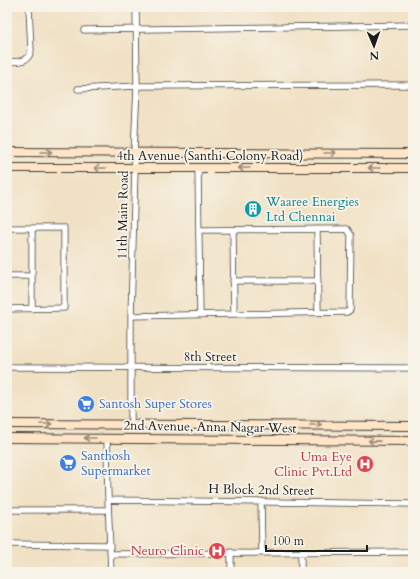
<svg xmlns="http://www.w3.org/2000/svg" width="420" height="579" viewBox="0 0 420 579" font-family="Cardo,serif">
  <rect width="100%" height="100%" fill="#f7f3e8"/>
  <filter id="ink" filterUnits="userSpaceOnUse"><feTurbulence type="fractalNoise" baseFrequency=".025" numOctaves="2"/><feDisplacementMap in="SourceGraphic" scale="8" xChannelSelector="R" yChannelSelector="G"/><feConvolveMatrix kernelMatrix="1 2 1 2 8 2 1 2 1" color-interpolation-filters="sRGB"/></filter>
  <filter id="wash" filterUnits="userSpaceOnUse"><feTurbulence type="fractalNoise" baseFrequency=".012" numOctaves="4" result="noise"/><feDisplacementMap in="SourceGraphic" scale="16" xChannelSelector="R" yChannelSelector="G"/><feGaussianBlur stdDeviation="0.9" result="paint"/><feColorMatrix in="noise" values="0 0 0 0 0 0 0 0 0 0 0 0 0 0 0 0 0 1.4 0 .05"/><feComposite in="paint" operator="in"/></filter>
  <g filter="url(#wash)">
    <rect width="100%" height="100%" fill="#f1e1c4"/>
  </g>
  <g filter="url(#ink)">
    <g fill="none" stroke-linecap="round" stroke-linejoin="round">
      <g stroke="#3c3a35" stroke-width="7">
        <path id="street" d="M84,30L413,25
          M7,62C18,61 28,63 31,51L29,7
          M78,89L137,86L413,85
          M198,168L200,314
          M7,228H64V308L7,309
          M32,228V309
          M317,229L318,312
          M233,230L234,314
          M7,276H32
          M233,281H318
          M131,316L347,312L350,310L351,235L347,229L200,230
          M7,367L413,368
          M131,424V316L135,168L134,153L137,86L136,7
          M107,438L108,500L111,572
          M108,500L413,504
          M261,501L262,552
          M7,510H108
          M7,544L109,545
          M231,552V572
          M110,554L413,552
          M301,572V552"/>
      </g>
      <g stroke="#3c3a35" stroke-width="10">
        <path id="secondary" d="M7,152L413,154
          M7,168H413
          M7,424L413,426
          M7,438L413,441"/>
      </g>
      <use href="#street" stroke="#fff" stroke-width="5.5"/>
      <use href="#secondary" stroke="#ffe4c6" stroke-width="8"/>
    </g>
    <defs><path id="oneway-shaft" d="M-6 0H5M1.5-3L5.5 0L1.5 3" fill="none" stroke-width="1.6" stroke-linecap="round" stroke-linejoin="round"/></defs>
    <g stroke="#998a7a">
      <use href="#oneway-shaft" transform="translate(46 152)"/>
      <use href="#oneway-shaft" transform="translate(330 153)"/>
      <use href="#oneway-shaft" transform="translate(100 168) rotate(180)"/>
      <use href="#oneway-shaft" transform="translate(244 168) rotate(180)"/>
      <use href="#oneway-shaft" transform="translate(374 168) rotate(180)"/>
      <use href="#oneway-shaft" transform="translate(46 424)"/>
      <use href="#oneway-shaft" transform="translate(316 425)"/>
      <use href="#oneway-shaft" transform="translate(90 438) rotate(180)"/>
      <use href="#oneway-shaft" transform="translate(374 441) rotate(-179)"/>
    </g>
  </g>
  <defs>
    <g id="building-disc" transform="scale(0.9)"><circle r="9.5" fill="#0f9aa8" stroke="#f7f3e8"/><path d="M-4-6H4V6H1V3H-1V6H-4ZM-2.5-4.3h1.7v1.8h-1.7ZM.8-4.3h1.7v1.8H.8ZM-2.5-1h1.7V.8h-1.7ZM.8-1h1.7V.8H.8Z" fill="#fff"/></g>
    <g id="supermarket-disc" transform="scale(0.9)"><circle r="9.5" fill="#3f7fe0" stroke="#f7f3e8"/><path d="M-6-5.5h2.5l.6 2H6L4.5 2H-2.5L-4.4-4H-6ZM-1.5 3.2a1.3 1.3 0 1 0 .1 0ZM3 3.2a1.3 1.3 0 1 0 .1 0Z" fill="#fff"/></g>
    <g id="hospital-disc" transform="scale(0.9)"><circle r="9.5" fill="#e0444e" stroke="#f7f3e8"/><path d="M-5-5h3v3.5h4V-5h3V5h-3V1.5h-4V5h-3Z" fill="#fff"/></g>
  </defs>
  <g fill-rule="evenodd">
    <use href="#building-disc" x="253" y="209"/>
    <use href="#supermarket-disc" x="86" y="404"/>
    <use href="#supermarket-disc" x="68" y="463"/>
    <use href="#hospital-disc" x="365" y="464"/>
    <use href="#hospital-disc" x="217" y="551"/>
  </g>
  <g text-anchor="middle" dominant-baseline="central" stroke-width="3.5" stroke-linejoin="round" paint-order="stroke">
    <g font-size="13" fill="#1c1c1c" stroke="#f7f3e8">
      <text x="210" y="156">4th Avenue (Santhi Colony Road)</text>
      <text transform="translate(123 215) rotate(-89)">11th Main Road</text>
      <text x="210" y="357">8th Street</text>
      <text transform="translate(210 427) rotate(1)">2nd Avenue, Anna Nagar West</text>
      <text transform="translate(261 490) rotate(1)">H Block 2nd Street</text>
    </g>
    <g font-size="13" fill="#0d838f" stroke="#f7f3e8" text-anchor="start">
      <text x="266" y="202">Waaree Energies<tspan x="266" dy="15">Ltd Chennai</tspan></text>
    </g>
    <g font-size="13" fill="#366cbe" stroke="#f7f3e8" text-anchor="start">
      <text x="99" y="404">Santosh Super Stores</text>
      <text x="81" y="456">Santhosh<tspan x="81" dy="15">Supermarket</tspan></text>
    </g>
    <g font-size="13" fill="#be3a42" stroke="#f7f3e8" text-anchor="end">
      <text x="352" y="457">Uma Eye<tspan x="352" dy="15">Clinic Pvt.Ltd</tspan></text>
      <text x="204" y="551">Neuro Clinic</text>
    </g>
  </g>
  <rect width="420" height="579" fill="none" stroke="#f7f3e8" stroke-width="24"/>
  <g transform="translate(374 46) rotate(178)" stroke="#f7f3e8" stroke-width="3" paint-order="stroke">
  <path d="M0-3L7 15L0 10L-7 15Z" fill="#1c1c1c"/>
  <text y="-6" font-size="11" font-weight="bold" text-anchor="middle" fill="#1c1c1c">N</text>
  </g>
  <path d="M266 545v6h101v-6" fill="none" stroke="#1c1c1c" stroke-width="2"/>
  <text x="272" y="545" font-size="12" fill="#1c1c1c" stroke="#f7f3e8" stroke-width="3" paint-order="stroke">100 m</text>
</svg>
